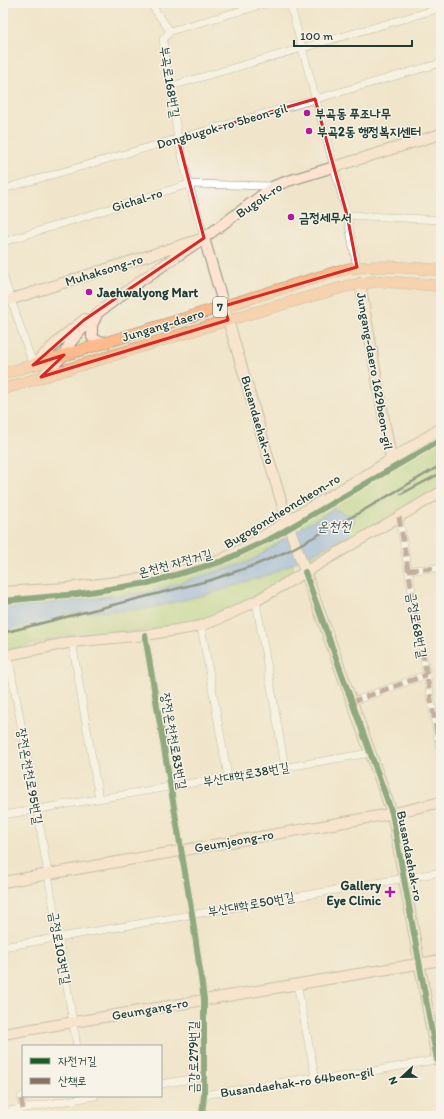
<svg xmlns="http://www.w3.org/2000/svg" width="444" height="1119" viewBox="0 0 444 1119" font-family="Itim,'Poor Story',sans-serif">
  <rect width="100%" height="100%" fill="#f7f3e8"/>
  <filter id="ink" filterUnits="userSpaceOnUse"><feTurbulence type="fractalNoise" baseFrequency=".025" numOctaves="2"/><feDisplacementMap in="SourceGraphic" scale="8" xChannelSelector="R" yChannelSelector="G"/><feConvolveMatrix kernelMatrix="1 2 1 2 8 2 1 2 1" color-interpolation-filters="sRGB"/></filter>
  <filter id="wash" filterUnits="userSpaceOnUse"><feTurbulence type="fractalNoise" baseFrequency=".012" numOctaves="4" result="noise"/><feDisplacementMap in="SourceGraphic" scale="16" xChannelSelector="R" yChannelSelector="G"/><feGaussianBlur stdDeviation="0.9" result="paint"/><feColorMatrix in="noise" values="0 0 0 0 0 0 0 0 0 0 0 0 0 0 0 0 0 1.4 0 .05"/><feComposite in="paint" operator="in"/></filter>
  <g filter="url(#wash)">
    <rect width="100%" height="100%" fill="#f0e5ca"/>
    <path fill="#aad37e" stroke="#648859" d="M441,436V488L315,563L312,561L300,518Z
      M281,531L295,572L294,575L246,601L194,622L142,631L70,636L3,651V595L199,570L225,564L250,551Z"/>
    <path fill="#7eace8" stroke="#4e748e" d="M334,509L355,517L348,536L273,573L213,593L146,609L14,617L3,621V608L149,592L249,562L302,527Z"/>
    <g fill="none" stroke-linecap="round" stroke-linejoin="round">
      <path stroke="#7eace8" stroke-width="14" d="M3,624L55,612"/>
    </g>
  </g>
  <g filter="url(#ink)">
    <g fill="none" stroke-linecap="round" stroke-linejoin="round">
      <g stroke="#88917f" stroke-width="8">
        <path id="street" d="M150,3L170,31L163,40L178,139L189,184L204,238
          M290,3L347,215L357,267
          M170,31L268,3
          M171,86L441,8
          M3,189L441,63
          M347,215L441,220
          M3,242L189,184L274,186
          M3,275L33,365
          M399,517L441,757
          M408,570L441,568
          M256,601L285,767
          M201,626L228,777
          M145,635L192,914L204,999V1095L202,1116
          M72,642L99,799
          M8,655L37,809L77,1046
          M351,702L426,675
          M3,815L370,753
          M3,947L441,872
          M297,984L316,1081
          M161,1084L203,1077
          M204,1095L308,1078L316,1081L441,1059
          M23,1109L21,1097L23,1096
          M3,1112L95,1096"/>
      </g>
      <g stroke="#88917f" stroke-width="12">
        <path id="secondary" d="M360,283L391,459
          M3,302L204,238L287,521L392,813L437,1060
          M96,317L92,325V337L97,341L107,342
          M33,365L65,335L85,319
          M41,377L63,356L71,342L86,325L99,312L143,279L204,238L274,186L288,181L441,134
          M3,592L67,588L148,578L185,570L221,560L246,547L287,521L371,472L441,428
          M3,656L72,642L145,635L201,626L228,615L256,601L441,492
          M3,882L390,814L441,802
          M3,1034L441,960"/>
      </g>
      <g stroke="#88917f" stroke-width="12">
        <path id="primary" d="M3,374L342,270C375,263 408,268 441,270
          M3,389L228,320L347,286L378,281L441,286"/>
      </g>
      <use href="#street" stroke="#fff" stroke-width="7"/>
      <use href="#secondary" stroke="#fee3d1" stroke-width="10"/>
      <use href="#primary" stroke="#fcba8d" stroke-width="11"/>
      <path stroke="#1f3d34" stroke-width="2.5" d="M401,494L441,473
        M3,633L211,580L255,565L288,551L357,514L441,465"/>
      <path stroke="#8d6e63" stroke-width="5" stroke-dasharray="10 5" stroke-linecap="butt" d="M399,517L441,757
        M408,570L441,568
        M351,702L426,675
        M23,1109L21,1097L23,1096"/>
      <g stroke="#f7f3e8" stroke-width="8">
        <path id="cycleway" d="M305,572L392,813L437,1060
          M3,601L77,594L148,583L223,561L272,538L441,440
          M145,635L192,914L204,999V1095L202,1116"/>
      </g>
      <use href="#cycleway" stroke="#1b5e20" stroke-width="6"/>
    </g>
  </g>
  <path d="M0 0H444V1119H0ZM315,99L347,215L357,267L224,306L228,320L41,377L64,355L33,365L84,320L204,238L178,139Z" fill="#f0e5ca" fill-opacity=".55" fill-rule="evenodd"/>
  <path fill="none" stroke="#d62828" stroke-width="3" stroke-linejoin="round" d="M315,99L347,215L357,267L224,306L228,320L41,377L64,355L33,365L84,320L204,238L178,139Z"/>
  <g fill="#b5179e" stroke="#f7f3e8" stroke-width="1.5">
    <circle cx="307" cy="113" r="4"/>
    <circle cx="309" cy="131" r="4"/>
    <circle cx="291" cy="217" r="4"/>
    <circle cx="89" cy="292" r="4"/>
    <path d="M388 886h4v4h4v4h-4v4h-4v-4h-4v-4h4z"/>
  </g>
  <g text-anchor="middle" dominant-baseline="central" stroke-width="3" stroke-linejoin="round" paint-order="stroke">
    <rect fill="#f7f3e8" stroke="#60746a" stroke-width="1" x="213" y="297" width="14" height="20" rx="3"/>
    <g font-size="12" font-weight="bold" fill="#1f3d34">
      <text x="220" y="307">7</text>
    </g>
    <g font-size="13" fill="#1f3d34" stroke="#f7f3e8">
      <text transform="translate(170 82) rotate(81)">부곡로168번길</text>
      <text transform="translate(222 126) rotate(-16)">Dongbugok-ro 5beon-gil</text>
      <text transform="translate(137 200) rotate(-17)">Gichal-ro</text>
      <text transform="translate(259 200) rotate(-34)">Bugok-ro</text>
      <text transform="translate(104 270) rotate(-17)">Muhaksong-ro</text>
      <text transform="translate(163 325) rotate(-17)">Jungang-daero</text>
      <text transform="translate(375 371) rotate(80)">Jungang-daero 1629beon-gil</text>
      <text transform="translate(258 420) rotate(74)">Busandaehak-ro</text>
      <text transform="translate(282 511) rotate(-31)">Bugogoncheoncheon-ro</text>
      <text transform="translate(175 563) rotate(-15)">온천천 자전거길</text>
      <text transform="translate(417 625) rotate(80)">금정로68번길</text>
      <text transform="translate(174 741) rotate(80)">장전온천천로83번길</text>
      <text transform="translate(246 774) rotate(-10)">부산대학로38번길</text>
      <text transform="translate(30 776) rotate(80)">장전온천천로95번길</text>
      <text transform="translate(234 841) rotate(-10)">Geumjeong-ro</text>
      <text transform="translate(410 856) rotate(79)">Busandaehak-ro</text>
      <text transform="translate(251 904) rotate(-10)">부산대학로50번길</text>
      <text transform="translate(60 948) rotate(80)">금정로103번길</text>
      <text transform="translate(150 1009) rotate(-10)">Geumgang-ro</text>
      <text transform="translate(193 1057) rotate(-90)">금강로279번길</text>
      <text transform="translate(297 1082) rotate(-8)">Busandaehak-ro 64beon-gil</text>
    </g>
    <g font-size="13" font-weight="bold" fill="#1f3d34" stroke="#f7f3e8" text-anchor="start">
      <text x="315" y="113">부곡동 푸조나무</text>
      <text x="317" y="131">부곡2동 행정복지센터</text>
      <text x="299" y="217">금정세무서</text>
      <text x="97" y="292">Jaehwalyong Mart</text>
      <text x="381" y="885" text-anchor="end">Gallery<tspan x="381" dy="15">Eye Clinic</tspan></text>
    </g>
    <g font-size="14" font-style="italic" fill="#375961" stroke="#f7f3e8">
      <text x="334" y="526">온천천</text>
    </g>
  </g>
  <rect width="444" height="1119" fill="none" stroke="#f7f3e8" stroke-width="16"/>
  <rect x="22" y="1045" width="140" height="52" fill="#f7f3e8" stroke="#a1aaa0"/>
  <rect x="30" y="1058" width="20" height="6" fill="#1b5e20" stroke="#a1aaa0"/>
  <text x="58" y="1065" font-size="12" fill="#1f3d34">자전거길</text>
  <rect x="30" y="1078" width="20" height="6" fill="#8d6e63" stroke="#a1aaa0"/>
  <text x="58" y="1085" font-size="12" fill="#1f3d34">산책로</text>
  <g transform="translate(402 1077) rotate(248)" stroke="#f7f3e8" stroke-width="3" paint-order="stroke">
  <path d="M0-3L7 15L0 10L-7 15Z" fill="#1f3d34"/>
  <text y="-6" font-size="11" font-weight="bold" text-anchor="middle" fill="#1f3d34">N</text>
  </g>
  <path d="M294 40v6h118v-6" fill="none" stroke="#1f3d34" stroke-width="2"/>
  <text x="300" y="40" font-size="12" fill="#1f3d34" stroke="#f7f3e8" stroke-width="3" paint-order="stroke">100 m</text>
</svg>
